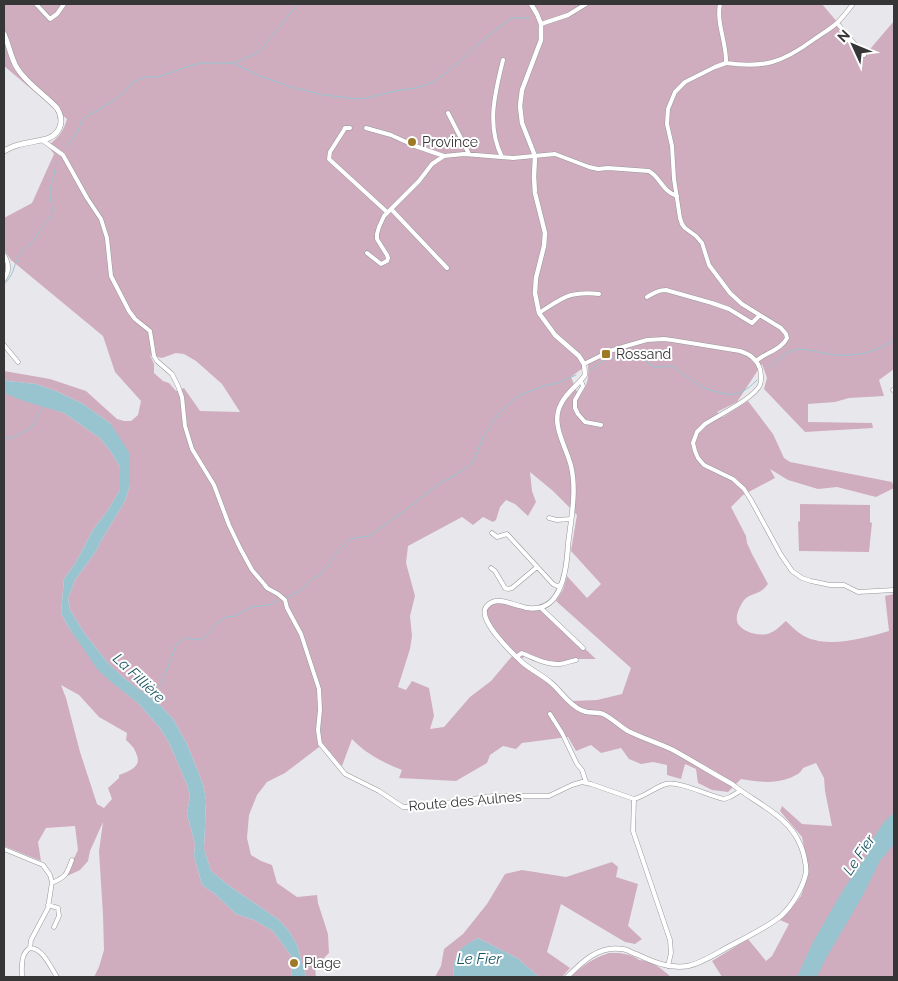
<svg xmlns="http://www.w3.org/2000/svg" width="898" height="981" viewBox="0 0 898 981" font-family="Raleway,sans-serif">
  <rect width="100%" height="100%" fill="#e8e8ec"/>
  <path fill="#cfadbe" fill-rule="evenodd" d="M4,4H822L865,55L894,21V369L879,380L884,396L849,398L835,402L808,404V422L872,423L873,428L805,432L764,389L767,378L762,364L737,402L717,412L723,417L748,401L773,434L784,458L790,462L892,482L894,488L876,497L837,487L818,489L788,480L770,469L775,478L743,495L731,507L746,536L747,543L752,554L768,584C765,587 763,591 759,592C751,596 746,595 741,605C738,610 735,618 738,624C744,633 761,637 770,633C776,631 781,625 786,621C794,629 803,638 815,640C835,646 869,637 889,631L885,596L894,594V977H722L712,961L748,939L766,961L772,956L789,924L780,920L790,910L801,896L809,872L802,837L780,811L782,806L802,824L832,826L825,791L824,778L816,763L803,768C800,774 796,775 790,778C774,784 758,782 741,779L728,792L712,790L698,783L696,769L685,764L681,779L667,775V765L653,762L641,764L629,759L621,748L601,753L591,745L576,751L568,737L522,743L516,749L503,746L490,755L487,763L456,781L399,778L402,770C384,763 366,754 352,739L342,766L323,744L285,773L267,782L257,795L249,815L247,838L251,855L261,861L272,865L277,883L297,897L317,895L318,903L328,934L329,953L315,967L316,977H306L297,945L289,931L279,920L228,885L211,871L204,849L206,800L203,784L187,744L173,719L159,704L124,678L108,663L85,634L70,610L68,599L75,580L96,551L102,539L125,501L130,485V469L111,424L83,404L58,392L36,384L8,381L4,379V371L50,379L86,391L117,419L124,421H131L138,415L141,401L115,372L103,336L11,260L4,250V218L32,203L54,154L48,146C58,137 63,133 67,119L4,66ZM176,353L184,354L196,361L222,384L240,412L200,411L184,388L176,391L169,383L163,381L154,373V364L150,355L162,358ZM588,364C589,379 588,384 579,397L571,377ZM530,472L553,491L577,515L571,551L601,584L587,598L567,576L563,590L556,601L631,668L622,694L597,700L572,701L520,660L525,656L558,663L573,659H596L541,608L520,606L495,602L485,608L489,626L513,655L491,681L470,697L444,727L430,729L434,716L429,688L412,681L406,690L398,687L410,649L412,636L410,616L415,596L406,563L408,546L462,517L473,525L483,517L493,522L496,520L500,507L506,500L515,504L528,516L536,502L532,491Z
    M4,393L64,413L100,438L111,452L120,467V490L108,510L93,530L76,562L64,579L61,613L69,628L111,681L138,703L160,728L170,745L186,782L190,796L187,814L195,844L194,856L202,885L215,894L236,914L254,920L273,931L292,957L291,977H94L99,967L104,950L103,915L99,851L103,822L90,851L88,861L80,870L65,877L78,850L75,826L46,828L38,842L41,861L4,846V595L5,594L4,592ZM61,685L79,695L99,717L127,733L126,740C131,745 134,747 136,753C143,767 129,771 119,775V778L108,788L112,799L104,808L97,804L80,752L66,698Z
    M800,504L870,505V522L872,523L869,552L799,551L798,522L800,521Z
    M612,862L618,867L616,877L638,884L628,926L642,939L635,944L625,942L561,904L547,952L570,968L562,977H539L517,958L478,938C456,951 455,952 453,977H435L441,966L444,949L463,934L487,904L505,874L522,870L566,877Z
    M609,953C619,953 631,953 639,960C651,960 662,969 671,977H571C583,965 593,958 609,953Z"/>
  <path fill="#98c4d0" d="M4,379L8,381L36,384L58,392L83,404L111,424L130,454V485L125,501L102,539L96,551L75,580L68,599L70,610L85,634L108,663L124,678L159,704L173,719L187,744L203,784L206,800L204,849L211,871L228,885L279,920L289,931L297,945L306,977H291L292,957L273,931L254,920L236,914L215,894L202,885L194,856L195,844L187,814L190,796L186,782L170,745L160,728L138,703L110,681L98,670L69,628L61,613L64,579L76,562L93,530L108,510L120,490V467L111,452L100,438L64,413L21,400L4,393Z
    M894,812V844L880,861L862,897L825,960L817,977H797L813,942L839,897L858,867L867,855L874,837L884,822Z
    M478,938L517,958L539,977L501,976L498,977H453C455,952 455,951 478,938Z"/>
  <g fill="none" stroke-linecap="round" stroke-linejoin="round">
    <path stroke="#98c4d0" stroke-width="1" d="M234,63L259,52L298,4
      M66,147L78,131L81,122L86,117L108,104L121,95L133,82L140,79L146,77H158L176,71L186,67L201,63H233L260,76L291,87L324,95L357,99L367,98L394,91L416,88L434,82L458,63L477,45L511,18H529
      M4,284C14,275 13,268 18,257C22,250 29,246 34,240C37,237 38,233 40,230C43,225 47,222 50,218C55,210 50,203 50,195C50,183 56,173 56,161
      M769,368C777,361 785,352 795,350C804,348 814,351 822,353C849,358 871,355 894,340
      M590,370C605,358 611,356 630,357C634,357 638,357 641,358C646,360 650,365 654,367C661,368 667,365 674,367C692,380 699,389 722,393C726,394 730,395 734,394C743,393 751,386 757,380
      M4,436L10,439L31,428L44,405
      M286,598L301,590L312,579L320,575L327,567L338,551L350,539L369,536L407,509L438,484L456,475L473,462L484,435L492,424L498,414L518,396L543,386L558,383L576,375
      M152,698L151,691L157,688L161,684L176,645L185,638L198,640L204,638L217,623L226,617L235,616L251,607L269,605L278,600"/>
    <g stroke="#96979a" stroke-width="5">
      <path id="minor" d="M36,4L50,19L57,14L64,4
        M720,4C716,23 727,44 726,63L715,67L685,82L675,92L668,109L667,124L672,146L674,179L680,218L682,224L685,228L696,236L702,243L709,265L730,293L742,304L781,328L786,334L787,338C782,349 765,353 756,361
        M837,23L864,55
        M541,24L568,15L586,4
        M726,63C764,68 782,63 813,40C821,34 831,29 838,22C844,16 848,10 853,4
        M448,113L469,154
        M350,128H345L344,130L330,152L329,159L387,212
        M366,128L391,135L415,146L444,156L464,154L513,158L555,154L589,167L598,169L608,168L649,171C661,178 662,191 677,196
        M42,140L63,155L87,198L101,219L107,238L111,276L129,311L135,319L150,331L154,356L157,361L172,374L178,386L182,397L185,426L192,449L214,485L229,525L240,548L252,570L264,584L267,588L278,594L285,600L287,608L301,634L319,689L320,710L318,730L320,744L322,746L345,774L379,791L403,807H418L493,796H549L572,785L582,782L591,784L634,799L633,831L670,940L671,953L668,966
        M502,157C486,125 495,93 503,60
        M391,209L447,268
        M367,253L381,264L387,261L388,258L387,255L377,239V234L379,227L384,216L419,181L432,164L444,156
        M4,255C9,263 10,271 4,279
        M647,297C654,293 658,290 666,290L712,303L729,309L752,323L760,315
        M539,313C549,307 560,298 571,295C580,293 590,293 599,294
        M4,345L18,362
        M584,364L610,351L626,346L647,340L664,339L672,340L740,351C750,354 757,359 760,369C761,374 762,380 760,385C754,398 719,415 705,424L697,432L693,443L695,451L698,458L704,465L733,479L744,489L751,500L781,555L792,571L802,578L811,581L830,585H844L858,592L894,590
        M581,381L583,386L575,400V408L578,414L585,422L601,425
        M893,390H894
        M549,518L557,520L571,519
        M492,533L497,537L507,534L553,584L557,586L561,585
        M491,568L495,571L505,588L508,589L512,588L537,567
        M541,608L583,648
        M516,657L522,653C533,658 547,665 560,664C566,663 571,661 576,660
        M550,714L562,733L577,764L582,770L586,782
        M634,799C646,796 655,787 666,784C680,781 709,796 724,799L730,797L740,791
        M4,849L43,865L50,875L52,882L48,908L31,940L30,948C20,954 22,967 22,977
        M52,883C67,876 66,875 72,860
        M48,905L58,908L59,916L54,927
        M30,948C43,948 51,968 57,977"/>
    </g>
    <g stroke="#96979a" stroke-width="5.5">
      <path id="tertiary" d="M531,4L537,14L541,24V40L522,90L520,106L522,123L535,156L534,177L535,193L545,233L544,246L536,278L535,293L539,313L555,335L579,356L584,364L585,375C578,385 566,393 561,404C550,424 566,446 571,466C577,491 571,519 568,545C567,565 563,604 538,608C532,609 525,608 520,606C510,604 496,596 487,606C475,618 513,654 523,663C531,670 542,675 550,682C561,691 568,704 581,710C588,714 596,711 603,714C612,718 619,726 628,731C642,738 658,743 673,750C693,761 712,773 732,784C755,803 788,815 800,844C803,850 807,866 806,873C803,888 792,906 781,916C769,926 747,937 732,945C718,952 703,963 688,966C669,969 653,962 636,954C632,953 627,949 622,949C599,945 582,962 567,977"/>
    </g>
    <g stroke="#96979a" stroke-width="6">
      <path id="secondary" d="M4,34C9,45 11,58 17,68C27,84 44,94 57,108C64,119 62,132 49,138C42,141 27,142 18,145C13,146 8,149 4,151"/>
    </g>
    <use href="#minor" stroke="#fff" stroke-width="4"/>
    <use href="#tertiary" stroke="#fff" stroke-width="4.5"/>
    <use href="#secondary" stroke="#fff" stroke-width="5"/>
  </g>
  <g fill="#9d7a25" stroke="#fff" stroke-width="2">
    <circle cx="412" cy="142" r="5"/>
    <rect x="601" y="349" width="10" height="10" rx="2.5"/>
    <circle cx="294" cy="963" r="5"/>
  </g>
  <g text-anchor="middle" dominant-baseline="central" stroke-width="4" stroke-linejoin="round" paint-order="stroke">
    <g font-size="14" fill="#363637" stroke="#fff" text-anchor="start">
      <text x="422" y="142">Province</text>
      <text x="616" y="354">Rossand</text>
      <text x="304" y="963">Plage</text>
    </g>
    <g font-size="14" fill="#363637" stroke="#fff">
      <text transform="translate(465 801) rotate(-5)">Route des Aulnes</text>
    </g>
    <g font-size="15" font-style="italic" fill="#1c5664" stroke="#fff">
      <text transform="translate(139 678) rotate(43)">La Fillière</text>
      <text transform="translate(859 855) rotate(-56)">Le Fier</text>
      <text x="479" y="959">Le Fier</text>
    </g>
  </g>
  <rect width="898" height="981" fill="none" stroke="#363637" stroke-width="10"/>
  <g transform="translate(853 45) rotate(314)" stroke="#ffffff" stroke-width="4" paint-order="stroke">
  <path d="M0-4L9 19L0 12L-9 19Z" fill="#363637"/>
  <text y="-8" font-size="14" font-weight="bold" text-anchor="middle" fill="#363637">N</text>
  </g>
</svg>
